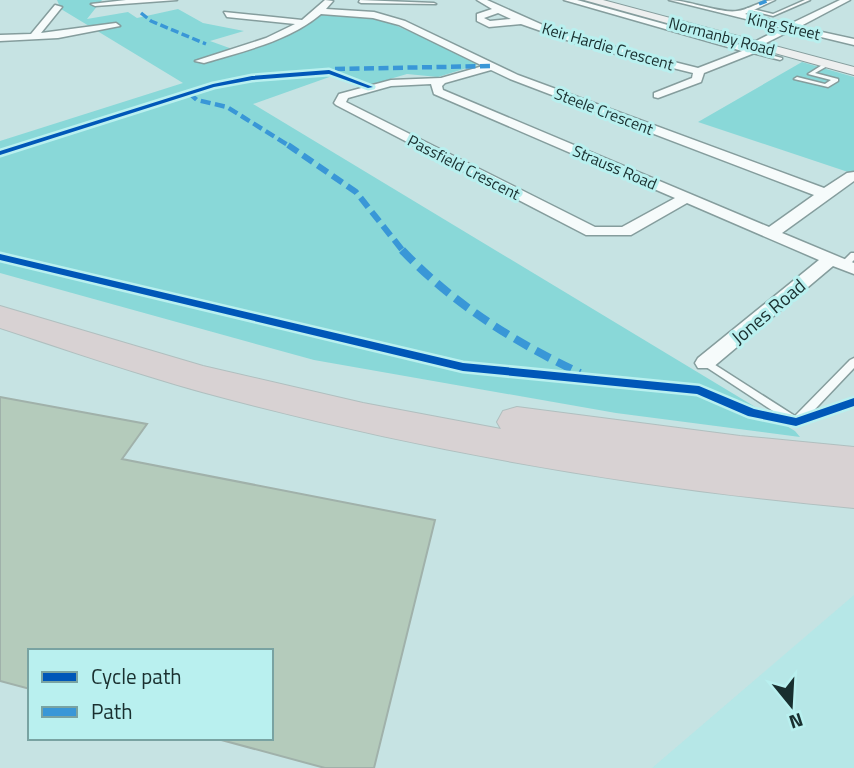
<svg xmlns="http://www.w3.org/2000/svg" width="854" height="768" viewBox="0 0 854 768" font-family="'Titillium Web',sans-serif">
  <rect width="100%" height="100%" fill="#c6e3e3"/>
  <path fill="#b6e7e7" d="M854,595V768H652Z"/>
  <path fill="#89d8d8" d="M57,0H102L87,19L128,12L137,18L178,9L203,23L244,31L210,41L235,50L293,31L320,13L362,16L390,23L483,63L438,77L407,74L366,86L335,75L253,104L795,431L800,437L616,413L314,360L0,273V141L183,83L61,9Z
    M802,62L854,77V174L698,122Z"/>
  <path fill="#b4cbbb" stroke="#a0b1aa" stroke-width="2" d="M0,397L147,424L122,459L435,520L374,768H325L214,738H271V651H30V689L0,681Z"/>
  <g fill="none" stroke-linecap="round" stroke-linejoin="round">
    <g stroke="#859d9d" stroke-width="3">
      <path id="lane" d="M360,0L434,3L436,4L361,3L359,2Z
        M805,0H810L773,16L746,9L748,8L773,14Z
        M751,50L782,58V59L780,60L749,52Z
        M827,62L829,65L815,73L838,79V81L828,87L794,79L797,77L825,84L831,80L808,74Z
        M851,253H854V260L847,267H841V263Z
        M854,358V368L800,425L796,426L700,363L701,361H709L795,416L850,360Z"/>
    </g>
    <g stroke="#859d9d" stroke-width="3">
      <path id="street" d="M126,0H177L95,6L91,4Z
        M325,0L333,1L326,9L374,12L405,21L518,75L824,188L847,173L854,172V181L782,233L854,263V274L833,266L712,368H698L695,363L698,358L819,260L687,203L631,235H586L336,105L334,103L339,94L391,80L441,78L483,66L399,25L373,18L321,14C289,41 244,51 204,63L195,61L266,38L295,24L227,17L224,12L302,20ZM491,70L510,79L814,195L769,227L443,90L442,86L445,83ZM431,84L434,94L675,198L622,227H595L346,102L348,98L391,86Z
        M477,0H487L563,34L698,68L742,51L564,0H577L751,48L753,47L752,43L782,28L669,0C688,0 722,14 737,11C751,9 760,0 775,0L745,14L790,24L840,0H850L799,27L854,39V45L792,30L756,48L757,52L704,73L701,82L658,98L654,97V93L692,78L693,73L584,46L521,24L489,27L477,21V14L492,9ZM498,13L511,19L490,21L484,18Z
        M55,5L62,7L41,33L116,23L120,26L58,38L0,41V35L31,34Z"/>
    </g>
    <g stroke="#859d9d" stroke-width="2">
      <path id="secondary" d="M584,0H603L854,67V75Z"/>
    </g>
    <g stroke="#b0bfbf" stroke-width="2">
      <path id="highway" d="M0,306L203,366L363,403L501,429L497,422L503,411L517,407L740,436L854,447V508C633,488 416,450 202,392C134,373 67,350 0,328Z"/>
    </g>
    <use href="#lane" fill="#f6fbfb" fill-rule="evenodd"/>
    <use href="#street" fill="#f6fbfb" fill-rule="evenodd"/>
    <use href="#secondary" fill="#edefef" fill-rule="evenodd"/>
    <use href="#highway" fill="#d8d2d3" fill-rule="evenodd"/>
    <path stroke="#3997d7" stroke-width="3.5" stroke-dasharray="8 3.5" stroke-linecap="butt" d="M759,4L769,0
      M141,13L151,21L206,44"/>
    <path stroke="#3997d7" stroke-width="4.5" stroke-dasharray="10 4.5" stroke-linecap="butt" d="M335,69L493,66
      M189,93L197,100L227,107L291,147"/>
    <path stroke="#3997d7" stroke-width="6" stroke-dasharray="12 6" stroke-linecap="butt" d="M288,145L356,192L403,251"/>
    <path stroke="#3997d7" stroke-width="8" stroke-dasharray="16 8" stroke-linecap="butt" d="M402,250C452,303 514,342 580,373"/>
    <g stroke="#b9f0ef" stroke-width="5">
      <path id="cycleway" d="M329,70L373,87L368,88L329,74L252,80L214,87L0,155V151L213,84L252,76Z
        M0,254L463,363L699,386L754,409L796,418L854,398V406L796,426L748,416L697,394L463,371L0,260Z"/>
    </g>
    <use href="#cycleway" fill="#0057b8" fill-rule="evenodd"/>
  </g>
  <g text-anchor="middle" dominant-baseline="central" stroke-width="6" stroke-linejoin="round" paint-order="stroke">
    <g font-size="16" fill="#192f2f" stroke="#b9f0ef">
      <text transform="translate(784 26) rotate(13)">King Street</text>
      <text transform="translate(722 36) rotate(15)">Normanby Road</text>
      <text transform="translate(608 46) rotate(16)">Keir Hardie Crescent</text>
      <text transform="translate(604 111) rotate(21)">Steele Crescent</text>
      <text transform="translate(464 167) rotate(27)">Passfield Crescent</text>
      <text transform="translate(615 167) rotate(23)">Strauss Road</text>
    </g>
    <g font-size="19" fill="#192f2f" stroke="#b9f0ef">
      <text transform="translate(768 311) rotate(-40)">Jones Road</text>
    </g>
  </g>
  <rect x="28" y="649" width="245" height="91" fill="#b9f0ef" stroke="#79a3a2" stroke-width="2"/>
  <rect x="42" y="672" width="35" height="10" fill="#0057b8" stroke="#79a3a2" stroke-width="2"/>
  <text x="91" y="684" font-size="21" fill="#192f2f">Cycle path</text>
  <rect x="42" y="707" width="35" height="10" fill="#3997d7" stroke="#79a3a2" stroke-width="2"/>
  <text x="91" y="719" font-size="21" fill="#192f2f">Path</text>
  <g transform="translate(791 705) rotate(162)" stroke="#b9f0ef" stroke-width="5" paint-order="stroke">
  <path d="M0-5L12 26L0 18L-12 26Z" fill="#192f2f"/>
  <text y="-10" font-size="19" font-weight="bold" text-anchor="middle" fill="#192f2f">N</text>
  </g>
</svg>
